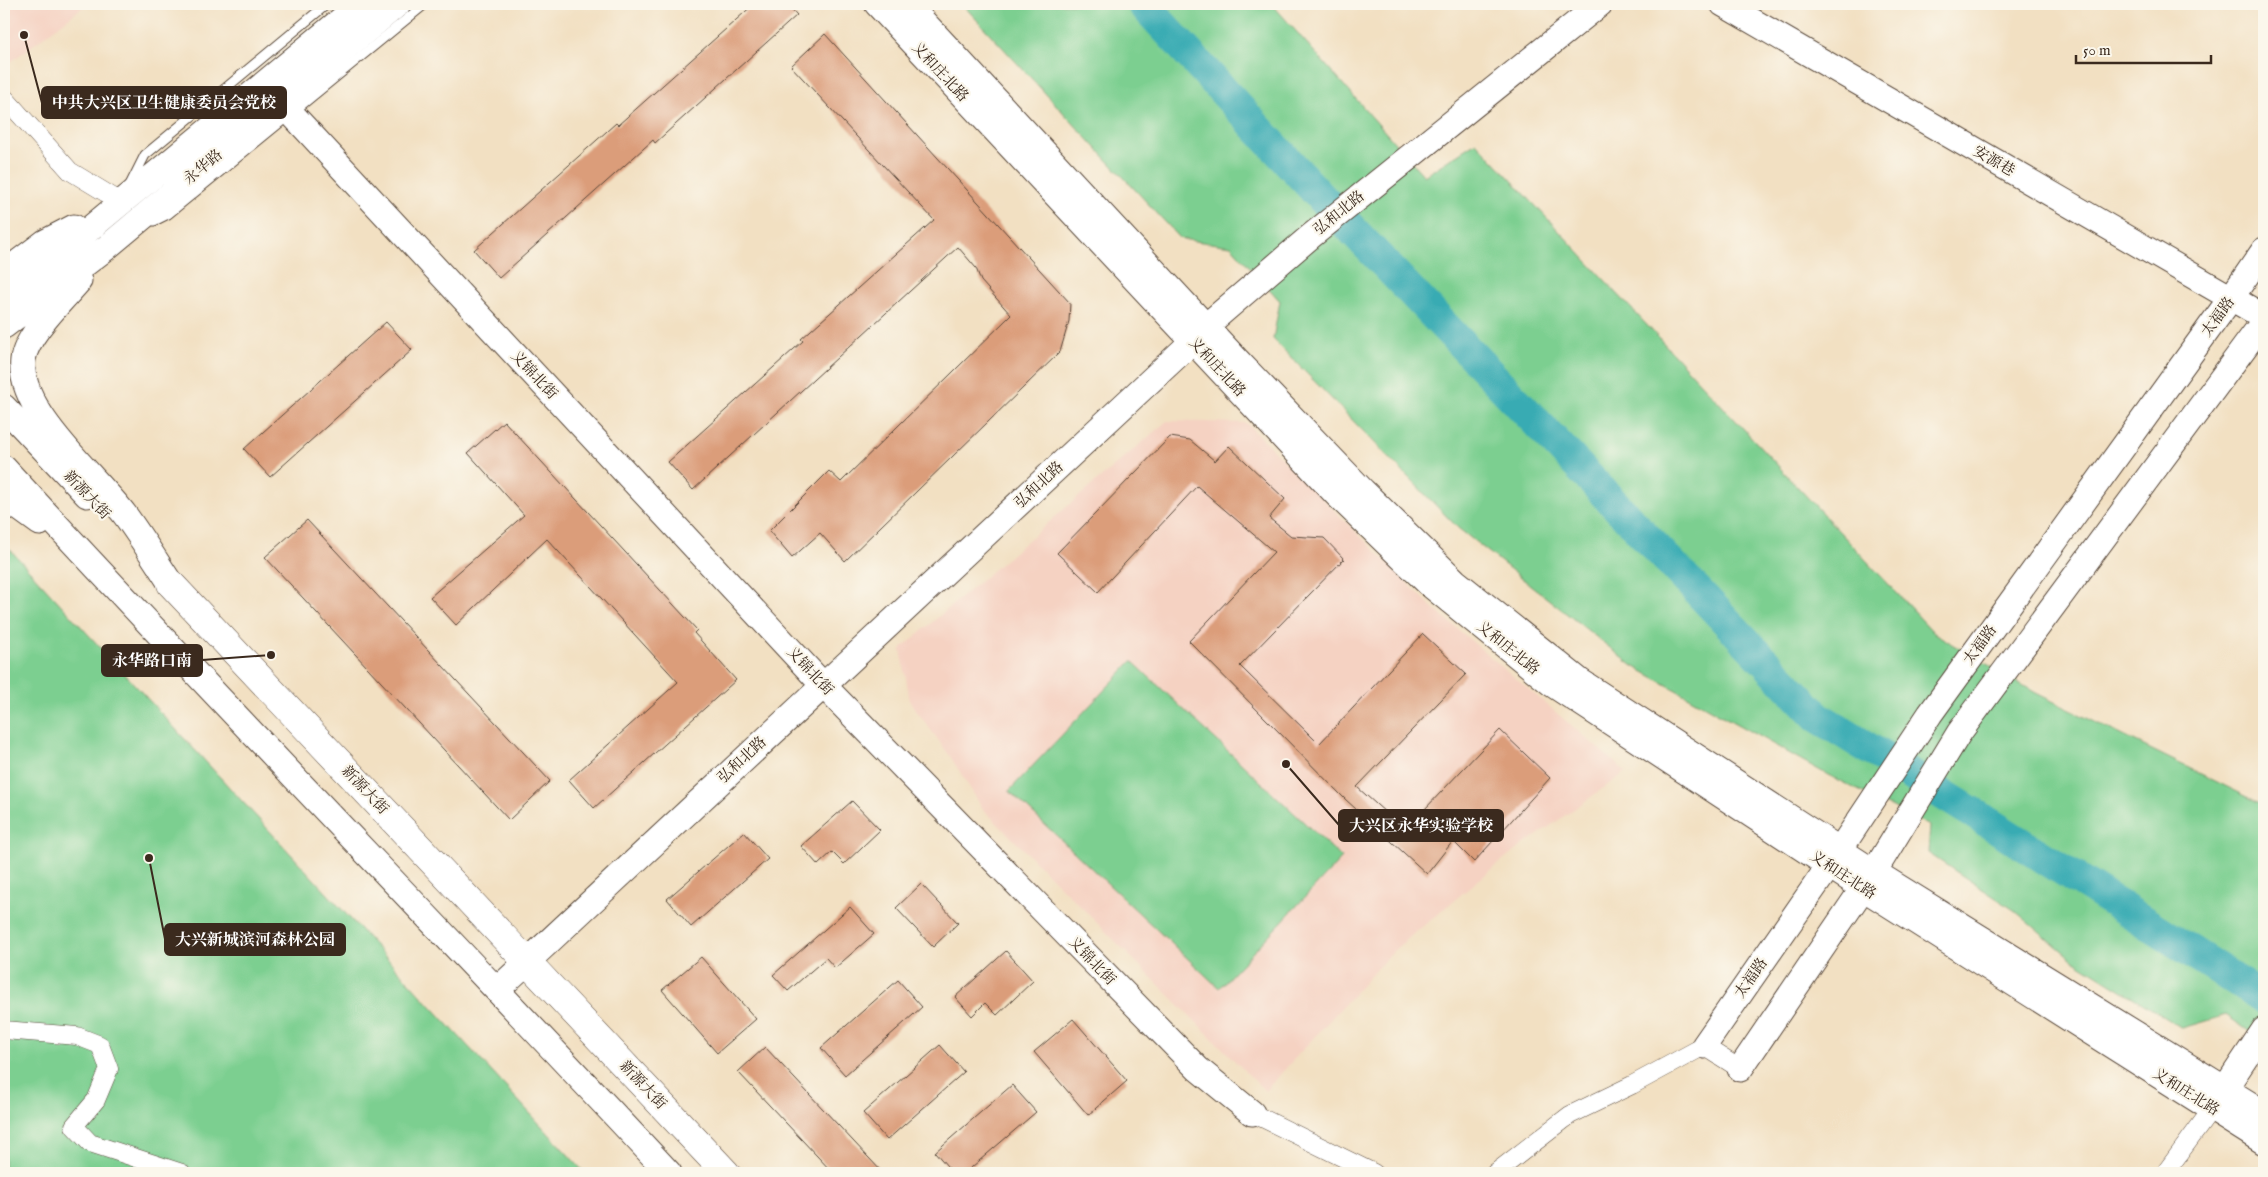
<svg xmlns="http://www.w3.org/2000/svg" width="2268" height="1177" viewBox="0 0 2268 1177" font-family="'IM FELL English','Noto Serif SC',serif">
  <rect width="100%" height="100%" fill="#fbf7ec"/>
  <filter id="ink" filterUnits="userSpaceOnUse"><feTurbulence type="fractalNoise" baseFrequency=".02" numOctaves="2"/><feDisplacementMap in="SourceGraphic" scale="10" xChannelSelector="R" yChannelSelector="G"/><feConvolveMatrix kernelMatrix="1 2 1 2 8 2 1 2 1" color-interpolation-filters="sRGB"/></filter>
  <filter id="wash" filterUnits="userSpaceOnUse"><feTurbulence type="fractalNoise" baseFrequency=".0096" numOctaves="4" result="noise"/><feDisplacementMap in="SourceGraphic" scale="20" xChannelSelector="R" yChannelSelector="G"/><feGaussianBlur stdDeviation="1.12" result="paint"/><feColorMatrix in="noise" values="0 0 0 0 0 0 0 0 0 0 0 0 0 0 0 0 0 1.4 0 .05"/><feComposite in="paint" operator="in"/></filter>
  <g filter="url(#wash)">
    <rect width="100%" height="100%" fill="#f2e0c2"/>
    <path fill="#f5d2c2" d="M4,4H87L4,67Z
      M1167,421L1246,423L1435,610L1626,772L1504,859L1393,951L1265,1091L983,809L950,756L910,702L901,649Z"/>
    <path fill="#7ccf90" stroke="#5c7c57" d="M962,4H1272L1424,176L1476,142L1934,633L2036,693L2264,805V1042L2226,1015L2182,1028L2072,959L2014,910L1928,853L1930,826L1828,775L1633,666L1458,528L1273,339L1280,301L1231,246L1181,239Z
      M4,543L585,1173H4Z
      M1132,661L1342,858L1219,988L1009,791Z"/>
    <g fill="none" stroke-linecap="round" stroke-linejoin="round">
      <path stroke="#39abb3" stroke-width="32" d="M1143,4L1320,196L1818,717L1994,826L2264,998"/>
    </g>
    <g id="blocks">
      <path fill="#db9d7a" d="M754,4H787L797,15L655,143L653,140L499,278L474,250L616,123L618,125Z
        M825,34L1070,303L1069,321L1060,352L845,561L820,533L792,558L769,531L829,471L841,482L1011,315L981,281L976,268L958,247L693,490L668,462L803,341L801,339L934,220L791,66Z
        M386,322L412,350L270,477L244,449Z
        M504,421L697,630L694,633L736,680L594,808L569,780L678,682L547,539L456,625L430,597L524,515L468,453Z
        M1170,437L1190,440L1215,461L1229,446L1285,499L1269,518L1291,536L1324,538L1344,559L1240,666L1319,744L1423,634L1466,674L1357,787L1405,830L1500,730L1550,778L1474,862L1453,841L1427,874L1345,799L1189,641L1274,552L1197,486L1098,592L1057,553Z
        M307,520L550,781L509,820L265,557Z
        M852,801L880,830L844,864L832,852L818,865L801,846Z
        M744,832L768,859L691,927L667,899Z
        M921,884L958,923L933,947L896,908Z
        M850,907L874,934L835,968L826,958L788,991L773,975Z
        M1006,951L1033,981L997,1015L985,1003L972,1016L955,997Z
        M701,957L756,1019L717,1053L662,990Z
        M898,980L922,1007L845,1075L821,1048Z
        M1073,1019L1127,1081L1088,1115L1034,1052Z
        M940,1045L964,1072L887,1140L863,1113Z
        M765,1047L868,1157L883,1173H833L817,1156L738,1072Z
        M1012,1085L1036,1112L965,1173H953L935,1152Z"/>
    </g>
  </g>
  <g filter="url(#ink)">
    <use href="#blocks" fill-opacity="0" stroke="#564537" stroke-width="1"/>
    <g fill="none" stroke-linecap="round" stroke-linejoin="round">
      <g stroke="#564537" stroke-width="11">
        <path id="lane" d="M130,185L145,155L327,4
          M154,221L168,214L425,4"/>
      </g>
      <g stroke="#564537" stroke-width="19">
        <path id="street" d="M4,97L70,171L121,202
          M4,1030L77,1036L100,1045L109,1069L96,1100L74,1126L90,1143L182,1173
          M1252,1113L1374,1173
          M1495,1173L1570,1115L1632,1085L1704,1046L1740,1069
          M2165,1173L2212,1109"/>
      </g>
      <g stroke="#564537" stroke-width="27">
        <path id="secondary" d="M877,4L1336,494L1428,583L1552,684L1863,888L2264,1142
          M907,4L1237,360L1363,491L1455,581L1580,681L1874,872L2264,1113
          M1723,4L2264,317
          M291,113L823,685L1198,1069L1252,1113
          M4,273L45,242L74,227
          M79,281C62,301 26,335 23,360C17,411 96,476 125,515C141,537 156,561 171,584
          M4,300L360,4
          M4,326L106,248L398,4
          M4,407L87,495
          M4,468C223,706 449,937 669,1173
          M4,497L40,523
          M498,989L1193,341L1206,326L1311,236L1600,4
          M1704,1046L1829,866L1930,714L2231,298L2264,250
          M1740,1069L1874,872L1959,733L2264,321
          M2216,1102L2264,1030"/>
      </g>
      <g stroke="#564537" stroke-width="29">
        <path id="primary" d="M171,584L726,1173"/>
      </g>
      <use href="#lane" stroke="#fff" stroke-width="9"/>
      <use href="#street" stroke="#fff" stroke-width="18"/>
      <use href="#secondary" stroke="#fff" stroke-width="25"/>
      <use href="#primary" stroke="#fff" stroke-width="28"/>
    </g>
  </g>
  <g text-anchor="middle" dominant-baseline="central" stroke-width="4.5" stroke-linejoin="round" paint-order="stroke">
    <g font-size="15" fill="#3b2a1e" stroke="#fbf7ec">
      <text transform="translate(940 72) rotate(47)">义和庄北路</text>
      <text transform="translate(1994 161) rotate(30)">安源巷</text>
      <text transform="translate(203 167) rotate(-40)">永华路</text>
      <text transform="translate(1339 213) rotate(-39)">弘和北路</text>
      <text transform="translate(2218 317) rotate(-54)">太福路</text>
      <text transform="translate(1217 367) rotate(47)">义和庄北路</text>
      <text transform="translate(534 375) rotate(47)">义锦北街</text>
      <text transform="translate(1039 485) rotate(-43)">弘和北路</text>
      <text transform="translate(87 495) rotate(47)">新源大街</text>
      <text transform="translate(1980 645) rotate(-54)">太福路</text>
      <text transform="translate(1508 648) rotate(39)">义和庄北路</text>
      <text transform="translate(810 671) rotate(47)">义锦北街</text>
      <text transform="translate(742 760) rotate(-43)">弘和北路</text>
      <text transform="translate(365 790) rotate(47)">新源大街</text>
      <text transform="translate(1843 875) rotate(33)">义和庄北路</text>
      <text transform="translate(1092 961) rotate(46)">义锦北街</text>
      <text transform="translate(1751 978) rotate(-55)">太福路</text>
      <text transform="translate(643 1085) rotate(47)">新源大街</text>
      <text transform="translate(2186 1092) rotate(32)">义和庄北路</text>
    </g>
  </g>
  <path fill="none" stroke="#3b2a1e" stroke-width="2" d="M24 35L42 103M271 655L202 660M1286 764L1339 825M149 858L165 939"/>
  <g fill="#3b2a1e" stroke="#fbf7ec" stroke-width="2">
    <circle cx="24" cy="35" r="5"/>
    <circle cx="271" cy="655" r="5"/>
    <circle cx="1286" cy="764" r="5"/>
    <circle cx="149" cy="858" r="5"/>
  </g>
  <g fill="#3b2a1e" stroke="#3b2a1e" stroke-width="2">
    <rect x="42" y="87" width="244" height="31" rx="5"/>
    <rect x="102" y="645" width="100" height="31" rx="5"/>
    <rect x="1339" y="810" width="164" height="31" rx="5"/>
    <rect x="165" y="924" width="180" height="31" rx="5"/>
  </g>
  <g font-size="16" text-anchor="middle" font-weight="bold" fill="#fff">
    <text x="164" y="108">中共大兴区卫生健康委员会党校</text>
    <text x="152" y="666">永华路口南</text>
    <text x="1421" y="831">大兴区永华实验学校</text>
    <text x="255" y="945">大兴新城滨河森林公园</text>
  </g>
  <rect width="2268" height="1177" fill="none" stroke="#fbf7ec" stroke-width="20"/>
  <path d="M2076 55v8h135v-8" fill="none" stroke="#3b2a1e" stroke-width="2.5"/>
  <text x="2083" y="55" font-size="15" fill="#3b2a1e" stroke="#fbf7ec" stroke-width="4" paint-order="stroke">50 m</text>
</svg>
